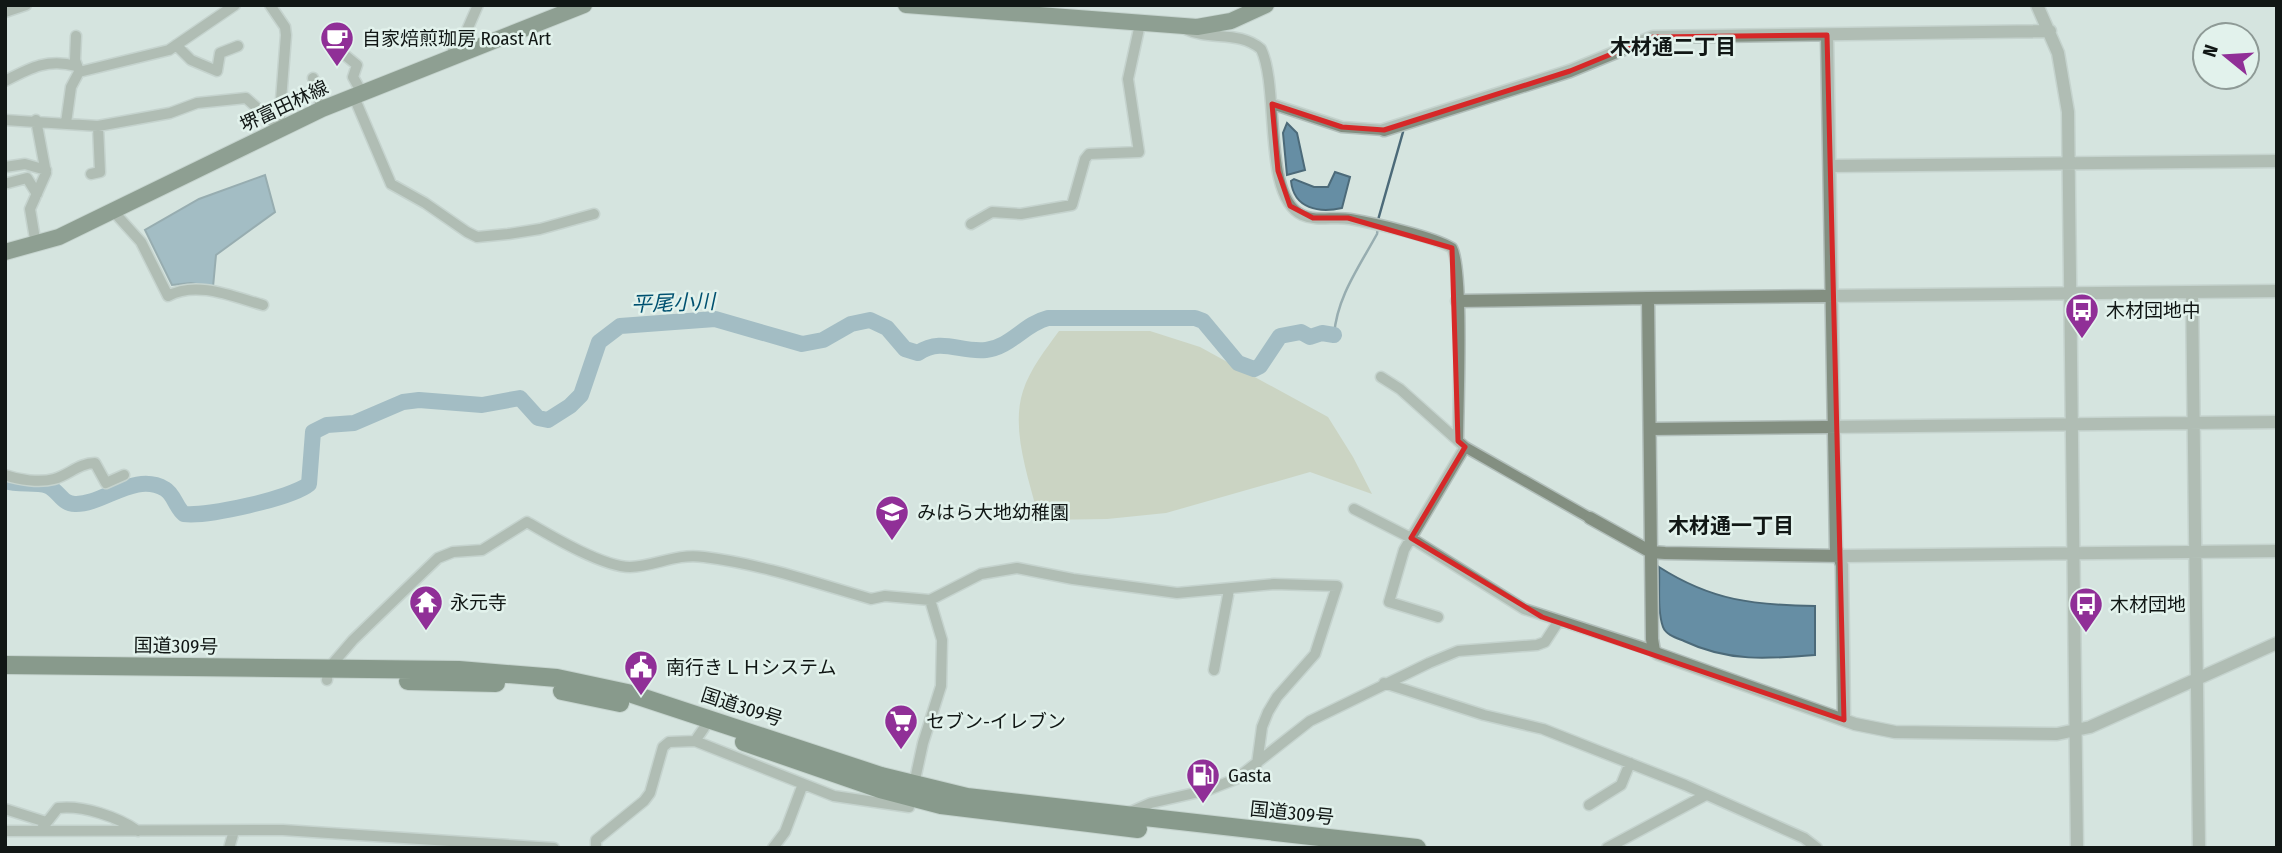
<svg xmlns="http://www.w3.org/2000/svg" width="2282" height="853" viewBox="0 0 2282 853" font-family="'Fira Sans Condensed','Noto Sans JP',sans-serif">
  <rect width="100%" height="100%" fill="#d5e4df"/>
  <path fill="#bec1a2" d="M1059,331H1150L1200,347L1328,417L1353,457L1372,494L1310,472L1166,513L1107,519L1039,520C1030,481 1010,431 1023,391C1030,369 1046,349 1059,331Z"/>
  <path fill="#668ea4" stroke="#4c6a79" stroke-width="2" d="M1287,123L1297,133L1305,170L1287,175L1283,133Z
    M1335,172L1350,177L1342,208C1319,213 1294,209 1291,181L1294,179L1314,187H1328Z
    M265,175L275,212L216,255L213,287L191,283L172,285L145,230L199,199Z
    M1659,567C1712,601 1754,605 1815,606V655C1768,659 1728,662 1684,641C1677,638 1666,635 1663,627C1657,610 1660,585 1659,567Z"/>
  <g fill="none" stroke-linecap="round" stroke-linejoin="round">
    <path stroke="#4c6a79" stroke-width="2.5" d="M1378,220L1403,132
      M1334,335C1337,297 1359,267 1377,234L1378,227"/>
    <path stroke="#668ea4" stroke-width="16" d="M5,481C19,486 35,481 48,486C59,491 62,504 75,504C103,505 135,471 165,489C174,494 176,508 184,514C207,517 292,498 309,484L313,432L327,425L354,423L403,402L419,400L482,405L520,398L538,418L548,420L570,406L581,395L599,342L620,326L715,319L802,344L823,340L851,324L870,320L887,328L905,349L918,353C942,337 960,353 986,350C1011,347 1024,324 1048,318H1195L1203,321L1238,363L1254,369L1260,366L1280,336L1301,332L1310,337L1322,333L1334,335"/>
    <g stroke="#b2bfbb" stroke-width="13">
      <path id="minor" d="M270,5L285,27L286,35L279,126
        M5,12L26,5
        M1185,29C1210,41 1239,30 1261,49C1280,88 1262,196 1302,215C1317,222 1334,216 1350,219C1373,223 1433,236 1452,248C1464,270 1458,407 1458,441
        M76,36L75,60L79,71
        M176,45L191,60L217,71L220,53L238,46
        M335,47L357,65L353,77L362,93
        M453,54V49L460,46L478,5
        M313,78L322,109
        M5,81C30,68 48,58 76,66
        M354,97L391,184L425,203L467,232L477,237L508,234L540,229L594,214
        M1272,104L1342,127L1384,130
        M5,120L98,126L170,113L197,103L246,98L282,130
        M66,123L71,87L79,72L169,50L235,5
        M5,167L25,164L46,170
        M91,174L100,172L98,126
        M8,183L27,178L37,194
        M113,211L141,242L168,296C197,280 234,297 263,305
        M971,224L992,212L1021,214L1072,205L1085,159L1089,154L1139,152L1128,79L1140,24
        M36,245L30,209L46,173L36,120
        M1381,377L1400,389L1465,447L1590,518
        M5,475C19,480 40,483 54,479C69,475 79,463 95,463L106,483L124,475
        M1354,509L1411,538L1524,609L1654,651
        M1438,617L1389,602L1404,550L1465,447
        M1214,670L1229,590
        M327,680L328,669L353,640L438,558L453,552L482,550L527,522C551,536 603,567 630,567C657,566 675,553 704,557C761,564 816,583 871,599L885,596L930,600L981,574L1017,568L1073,579L1177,593L1274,584L1337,586L1315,654L1277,697L1268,712L1262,727L1257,764
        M1384,683L1484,715L1543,729L1685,785L1804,838L1817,848
        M695,741L834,796L909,807L923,743L941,686L942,640L930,600
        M1589,805L1621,785L1630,763
        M5,809L46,822
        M1128,813L1151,803L1208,790L1236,779L1310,721L1429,663L1458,651L1537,645L1545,642L1558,622
        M5,831L283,830L554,848
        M40,831L58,808C83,805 118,817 138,831
        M229,848L234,831
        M596,848V840L644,801L650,793L663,747L669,742L695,741L704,728
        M773,848L785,832L803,784
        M1607,848L1704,796"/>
    </g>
    <g stroke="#b2bfbb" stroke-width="15">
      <path id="tertiary" d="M2037,5L2058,53L2068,112L2077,848
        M1827,35L1836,548L1842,565L1844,720
        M1384,130L1570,71L1653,37L2050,31
        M1830,166L2277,161
        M2277,291L1648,298L1652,639L1654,651L1658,654L1855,724L1895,732L2057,734L2090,727L2277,643
        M2192,292L2199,848
        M1457,301L1648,298
        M1650,429L2277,422
        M1590,518L1651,552L1665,553L1843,556L2277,551"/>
    </g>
    <g stroke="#b2bfbb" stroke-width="18">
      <path id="primary" d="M906,5L1197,27L1231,21L1266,5
        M5,252L59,237L322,109L584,5"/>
    </g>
    <g stroke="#b2bfbb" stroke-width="20">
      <path id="trunk" d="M5,665L459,670L557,678L632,694L881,776L967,797L1417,848
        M408,681L496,683
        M562,691L620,703
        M744,742L880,789L941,805L1138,829"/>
    </g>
    <use href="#minor" stroke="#838f81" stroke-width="10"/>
    <use href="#tertiary" stroke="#838f81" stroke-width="12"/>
    <use href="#primary" stroke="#384d35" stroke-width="16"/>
    <use href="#trunk" stroke="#2b4228" stroke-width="18"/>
  </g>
  <path d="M0 0H2282V853H0ZM1827,35L1844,720L1542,617L1411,538L1465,447L1458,441L1452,248L1348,218H1313L1290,206L1278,171L1272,104L1342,127L1384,130L1570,71L1653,37Z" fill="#d5e4df" fill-opacity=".55" fill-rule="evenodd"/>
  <path fill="none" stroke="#d62828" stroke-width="5" stroke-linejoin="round" d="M1827,35L1844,720L1542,617L1411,538L1465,447L1458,441L1452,248L1348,218H1313L1290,206L1278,171L1272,104L1342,127L1384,130L1570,71L1653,37Z"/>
  <defs>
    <g id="cafe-pin" transform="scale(1.75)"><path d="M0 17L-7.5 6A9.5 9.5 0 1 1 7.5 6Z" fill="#902f97" stroke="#e2f2ec"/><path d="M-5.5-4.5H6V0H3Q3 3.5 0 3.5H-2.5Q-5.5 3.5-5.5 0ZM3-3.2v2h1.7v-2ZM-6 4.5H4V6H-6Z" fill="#fff"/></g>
    <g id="bus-pin" transform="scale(1.75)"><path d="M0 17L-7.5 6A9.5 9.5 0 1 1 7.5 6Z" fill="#902f97" stroke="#e2f2ec"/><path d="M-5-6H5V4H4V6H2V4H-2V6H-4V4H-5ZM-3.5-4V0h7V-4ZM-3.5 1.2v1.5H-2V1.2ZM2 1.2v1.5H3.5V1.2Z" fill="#fff"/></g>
    <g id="school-pin" transform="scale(1.75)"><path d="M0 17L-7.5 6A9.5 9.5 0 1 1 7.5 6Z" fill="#902f97" stroke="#e2f2ec"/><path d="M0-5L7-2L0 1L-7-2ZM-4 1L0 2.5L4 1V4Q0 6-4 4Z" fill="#fff"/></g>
    <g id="temple-pin" transform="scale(1.75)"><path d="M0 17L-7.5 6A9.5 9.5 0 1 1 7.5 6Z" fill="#902f97" stroke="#e2f2ec"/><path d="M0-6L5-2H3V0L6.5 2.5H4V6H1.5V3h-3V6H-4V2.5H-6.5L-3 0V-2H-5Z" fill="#fff"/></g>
    <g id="civic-pin" transform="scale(1.75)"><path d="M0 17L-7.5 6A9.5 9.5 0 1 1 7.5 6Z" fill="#902f97" stroke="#e2f2ec"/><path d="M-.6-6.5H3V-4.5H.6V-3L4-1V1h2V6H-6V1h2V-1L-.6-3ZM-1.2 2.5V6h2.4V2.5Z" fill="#fff"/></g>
    <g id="supermarket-pin" transform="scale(1.75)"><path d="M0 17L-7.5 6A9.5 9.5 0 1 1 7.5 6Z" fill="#902f97" stroke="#e2f2ec"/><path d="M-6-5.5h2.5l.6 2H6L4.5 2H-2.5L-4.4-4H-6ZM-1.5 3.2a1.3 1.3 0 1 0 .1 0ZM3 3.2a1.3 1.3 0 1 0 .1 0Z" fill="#fff"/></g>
    <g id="fuel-pin" transform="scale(1.75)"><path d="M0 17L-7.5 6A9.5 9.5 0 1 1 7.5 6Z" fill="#902f97" stroke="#e2f2ec"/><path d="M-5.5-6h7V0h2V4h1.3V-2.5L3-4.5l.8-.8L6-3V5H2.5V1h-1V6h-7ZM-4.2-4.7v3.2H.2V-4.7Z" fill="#fff"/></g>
  </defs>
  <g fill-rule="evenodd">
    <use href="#cafe-pin" x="337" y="38"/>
    <use href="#bus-pin" x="2082" y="310"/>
    <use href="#school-pin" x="892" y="512"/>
    <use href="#temple-pin" x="426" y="602"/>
    <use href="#bus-pin" x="2086" y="604"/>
    <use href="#civic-pin" x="641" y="667"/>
    <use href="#supermarket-pin" x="901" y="721"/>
    <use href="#fuel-pin" x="1203" y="775"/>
  </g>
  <g text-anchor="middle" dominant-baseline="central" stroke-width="5" stroke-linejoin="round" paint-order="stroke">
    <g font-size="19" fill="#111715" stroke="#e2f2ec" text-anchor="start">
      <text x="362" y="38">自家焙煎珈房 Roast Art</text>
      <text x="2106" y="310">木材団地中</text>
      <text x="917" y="512">みはら大地幼稚園</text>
      <text x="450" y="602">永元寺</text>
      <text x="2110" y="604">木材団地</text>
      <text x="666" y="667">南行きＬＨシステム</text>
      <text x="926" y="721">セブン-イレブン</text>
      <text x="1228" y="775">Gasta</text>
    </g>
    <g font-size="19" fill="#111715" stroke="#e2f2ec">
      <text transform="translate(284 106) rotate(-25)">堺富田林線</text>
      <text transform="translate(176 646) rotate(1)">国道309号</text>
      <text transform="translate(742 707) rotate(18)">国道309号</text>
      <text transform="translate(1292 813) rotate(6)">国道309号</text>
    </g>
    <g font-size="21" font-weight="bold" fill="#111715" stroke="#e2f2ec">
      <text x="1673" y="47">木材通二丁目</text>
      <text x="1731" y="526">木材通一丁目</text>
    </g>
    <g font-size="21" font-style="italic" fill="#005170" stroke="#e2f2ec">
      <text transform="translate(673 303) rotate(-2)">平尾小川</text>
    </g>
  </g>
  <rect width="2282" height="853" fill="none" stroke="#111715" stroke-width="14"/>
  <g transform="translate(2226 56) rotate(288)"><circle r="33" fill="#e2f2ec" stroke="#8e9a96" stroke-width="2"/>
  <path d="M0-5L12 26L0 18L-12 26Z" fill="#902f97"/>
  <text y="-10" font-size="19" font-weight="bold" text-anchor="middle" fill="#111715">N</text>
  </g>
</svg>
